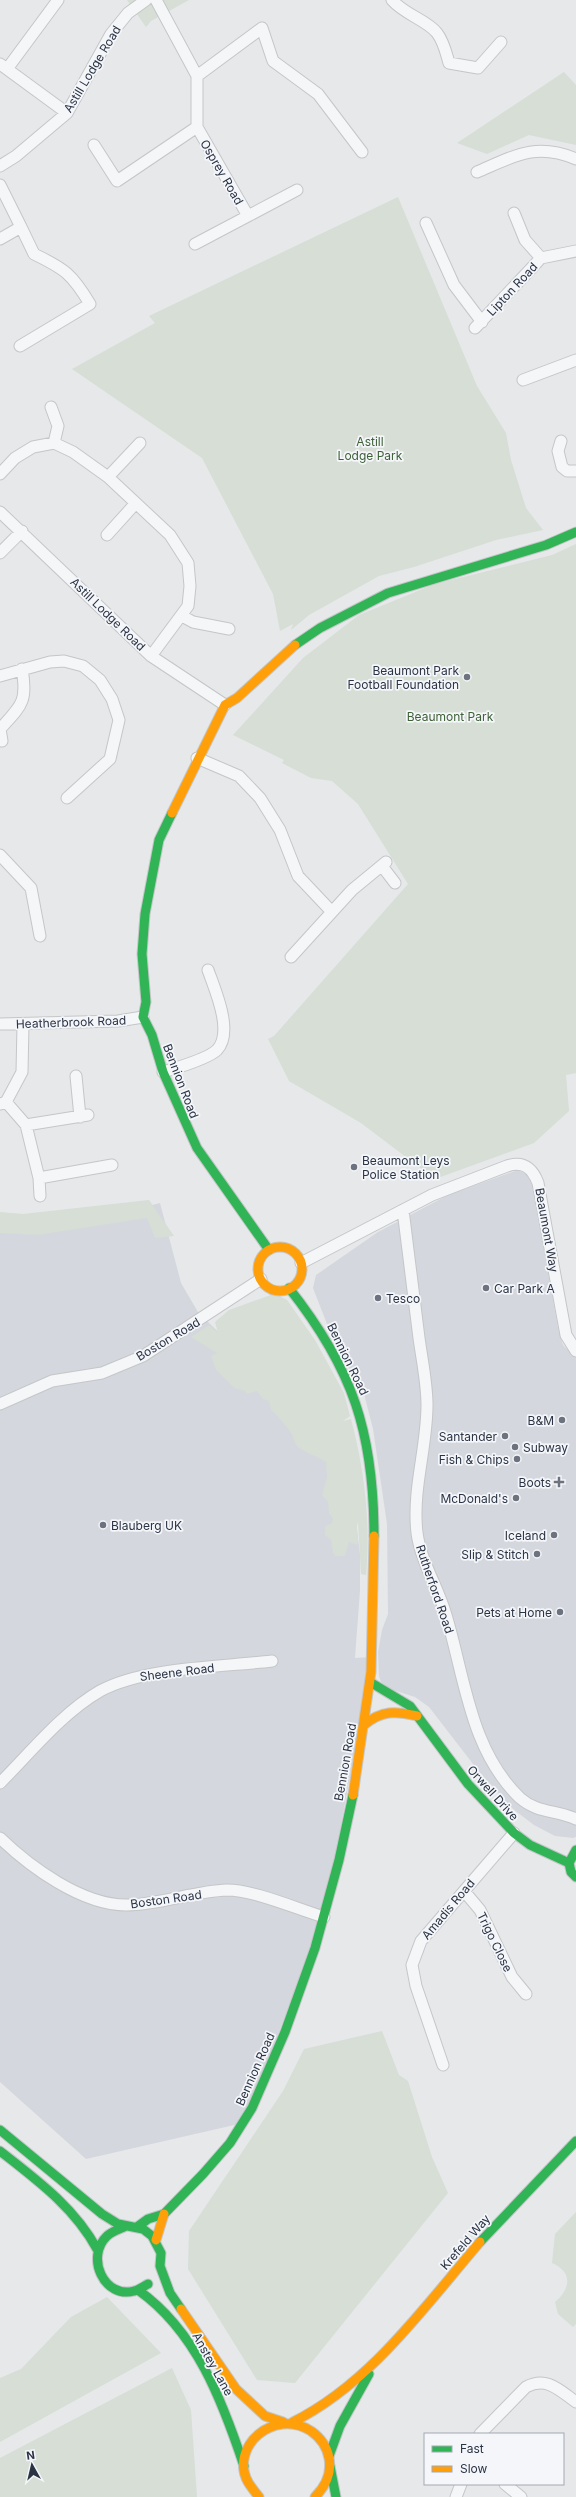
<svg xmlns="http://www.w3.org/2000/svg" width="576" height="2497" viewBox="0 0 576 2497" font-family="Inter,sans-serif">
  <rect width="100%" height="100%" fill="#e6e8ea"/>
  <path fill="#d4d7dd" d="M518,1170L526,1174L531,1181L559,1333L563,1345L576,1358V1837L573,1838L555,1836L534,1825L513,1809L480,1773L429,1707L415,1697L393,1690L381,1682L379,1676L378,1652L382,1630L388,1614L387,1524L373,1429L363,1390L347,1365L327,1324L313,1288L316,1275L378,1232L448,1195Z
    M160,1203L181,1283L198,1312L265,1378L340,1438L351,1483L360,1554V1590L355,1658L372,1657L324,1917L243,2123L86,2159L0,2082V1223L137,1209Z"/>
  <path fill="#d6ded6" d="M127,0H189L151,21L146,27Z
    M564,72L576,85V145L529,135L487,154L457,143Z
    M398,197L477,386L506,433L511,460L526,508L543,530L496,540L414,567L379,576L309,615L291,630L293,624L280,631L273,594L202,458L72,369L155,323L149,316Z
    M576,544V1073L566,1075L569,1111L534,1143L435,1179L361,1123L289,1081L268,1039L274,1036L408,884L358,804L332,781L311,778L282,763L284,760L233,735L303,658L359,615L435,584L552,555Z
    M149,1200L174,1236L155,1238L147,1218L38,1235L0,1233V1212L23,1214Z
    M271,1295L279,1296L287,1300L315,1340L344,1393L350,1416L343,1421L351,1419C364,1468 371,1522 366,1575L361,1574L358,1522C355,1530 360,1537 357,1545L349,1542L345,1556H335L333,1553L331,1540L325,1535V1526L332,1523L333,1519L329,1513L328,1502L322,1495L327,1477L326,1462C317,1456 305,1453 298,1447C294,1443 294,1438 291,1433C285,1424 278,1416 271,1410L269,1401L263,1399L257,1391L247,1394L245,1391L234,1388L216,1370L211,1356L217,1353L191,1337L209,1325L218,1333L215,1322L229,1310Z
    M382,2031L399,2075L408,2081L432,2157L448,2193L295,2383L257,2380L188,2269L189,2231L283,2091L304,2049Z
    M576,2212V2324L573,2327L558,2314L555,2302C571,2289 573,2272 552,2263L555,2234Z
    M107,2297L161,2353L0,2442V2378L21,2369L71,2317Z
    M172,2368L191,2410L197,2497H0V2458Z"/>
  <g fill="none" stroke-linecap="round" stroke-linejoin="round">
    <g stroke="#c4c6c8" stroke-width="13">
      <path id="street" d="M156,0L197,76V127L248,216L195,244
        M392,0C405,15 427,20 437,33C444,42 446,53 449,63L478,68L501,42
        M0,64L67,113
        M7,69L58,0
        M197,76L262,28L273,61L318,94L362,152
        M94,145L117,181L197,127
        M0,166L16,156L67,113L111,34L128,13L146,0
        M477,172C514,156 536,142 576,159
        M0,185L21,227L0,239
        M514,213L525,240L541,258
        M248,216L297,190
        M426,223L454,285L482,322
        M475,328L541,258L576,251
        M20,346L90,304C72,274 65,269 34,254L21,227
        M523,380L576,360
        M51,407L58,426L54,443
        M561,441L558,451L562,467L567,471H576
        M0,474L15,458L33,447L54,443L73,452L108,477L170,535L188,563L190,586L188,606L151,656
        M108,477L140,443
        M0,512L151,656L225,705
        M107,535L135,504
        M0,553L22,531
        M182,616L193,622L229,629
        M0,676L50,662L64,661L83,666L100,680L112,699L119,720L110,759L67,798
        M0,729C21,706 28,702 22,669
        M0,729L2,741
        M197,758L239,776L260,798L280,830L298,876L332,912
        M0,855L31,888L40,936
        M382,866L395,883
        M291,957L352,890L386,862
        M0,1024L118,1021L143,1017
        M163,1072C176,1068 208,1059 217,1050C234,1032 215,990 208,970
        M76,1076L80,1117
        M6,1102L26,1125L39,1178L40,1196
        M0,1104L6,1102L22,1072L23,1025
        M26,1125L88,1115
        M39,1178L112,1165
        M403,1210C408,1253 414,1295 419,1338C422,1360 427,1383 427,1405C427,1448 412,1489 417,1533C421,1562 438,1587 446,1615C465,1678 470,1750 520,1798C537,1813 556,1810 576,1819
        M301,1263L432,1195L507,1166C523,1161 532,1167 538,1183L566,1335L576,1351
        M0,1404L52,1381L102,1373L143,1356L261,1279
        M0,1783C31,1752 62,1713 100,1691C144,1667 222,1667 272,1661
        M0,1838C30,1867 82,1905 126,1905C160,1905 194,1891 227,1890C254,1890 297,1909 324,1917
        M464,1891L480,1910L512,1977L526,1994
        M443,2065L416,1986L412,1965L421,1941L514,1833
        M480,2434L526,2387C547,2376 559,2390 576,2402
        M505,2484L521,2497
        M456,2497L461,2484"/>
    </g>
    <g stroke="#c4c6c8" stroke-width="11">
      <path id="fast" d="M295,645L320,628L388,593L546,545L576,532
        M172,813L159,840L145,914L142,954L146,1002L143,1017L152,1035L163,1072L197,1148L269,1250
        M289,1288C353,1369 374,1433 374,1536
        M370,1682L410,1706L468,1784L514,1833L530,1845L569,1863
        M576,1850L569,1863L571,1872L576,1877
        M0,2130L102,2214L118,2224L143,2229L152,2236L161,2253L160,2266L170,2293L181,2309
        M0,2151C37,2180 74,2207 97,2249
        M126,2226C120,2229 112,2231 107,2236C85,2257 104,2299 134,2291C139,2290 144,2286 148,2284
        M137,2227L148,2219L164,2214L203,2174L230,2143L252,2108L285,2032L315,1948L339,1860L353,1795
        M480,2242L576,2141
        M138,2290C196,2331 222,2400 244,2466
        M329,2456L340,2426L369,2374
        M330,2466L336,2497"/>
    </g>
    <g stroke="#c4c6c8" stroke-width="11">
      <path id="slow" d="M172,813L225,705L237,698L295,645
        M258 1269a22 22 0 1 1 44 0a22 22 0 1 1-44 0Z
        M364,1725C382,1710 395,1711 417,1716
        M353,1795L371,1672L374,1536
        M156,2240L164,2214
        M181,2309L236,2389L265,2416L283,2422
        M293,2422C371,2383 424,2307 480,2242
        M259,2497C255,2492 251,2487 248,2482C229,2447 274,2407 311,2431C321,2438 327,2447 329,2458C332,2473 325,2487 315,2497"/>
    </g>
    <use href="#street" stroke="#f5f6f7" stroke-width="11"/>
    <use href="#fast" stroke="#30b455" stroke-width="9"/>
    <use href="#slow" stroke="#ff9f0a" stroke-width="9"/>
  </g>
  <g fill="#6c737f" stroke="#f4f6f9" stroke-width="1.5">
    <circle cx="467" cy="677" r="4"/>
    <circle cx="354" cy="1167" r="4"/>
    <circle cx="486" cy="1288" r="4"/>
    <circle cx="378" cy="1298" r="4"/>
    <circle cx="562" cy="1420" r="4"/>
    <circle cx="505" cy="1436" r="4"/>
    <circle cx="515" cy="1447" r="4"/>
    <circle cx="517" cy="1459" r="4"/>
    <path d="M557 1476h4v4h4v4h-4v4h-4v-4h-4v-4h4z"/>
    <circle cx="516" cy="1498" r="4"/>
    <circle cx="103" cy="1525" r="4"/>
    <circle cx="554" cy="1535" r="4"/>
    <circle cx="537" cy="1554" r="4"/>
    <circle cx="560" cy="1612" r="4"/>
  </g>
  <g text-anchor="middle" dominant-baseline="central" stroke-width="3.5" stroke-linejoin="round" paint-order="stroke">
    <g font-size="12" fill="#2b3445" stroke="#f4f6f9">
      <text transform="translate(92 69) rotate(-59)">Astill Lodge Road</text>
      <text transform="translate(222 172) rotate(60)">Osprey Road</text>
      <text transform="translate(512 289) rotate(-47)">Lipton Road</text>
      <text transform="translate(108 614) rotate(44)">Astill Lodge Road</text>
      <text transform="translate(71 1022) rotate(-2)">Heatherbrook Road</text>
      <text transform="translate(181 1081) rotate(69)">Bennion Road</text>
      <text transform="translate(547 1230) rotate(80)">Beaumont Way</text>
      <text transform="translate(168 1339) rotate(-31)">Boston Road</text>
      <text transform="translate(348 1359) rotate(64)">Bennion Road</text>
      <text transform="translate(435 1589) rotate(71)">Rutherford Road</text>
      <text transform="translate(177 1672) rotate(-7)">Sheene Road</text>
      <text transform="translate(345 1762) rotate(-80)">Bennion Road</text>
      <text transform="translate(493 1793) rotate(48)">Orwell Drive</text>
      <text transform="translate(166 1899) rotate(-8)">Boston Road</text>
      <text transform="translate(448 1909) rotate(-50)">Amadis Road</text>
      <text transform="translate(495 1942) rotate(64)">Trigo Close</text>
      <text transform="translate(255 2069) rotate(-66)">Bennion Road</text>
      <text transform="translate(465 2242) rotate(-49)">Krefeld Way</text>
      <text transform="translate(213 2364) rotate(61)">Anstey Lane</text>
    </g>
    <g font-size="12" fill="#3f6138" stroke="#f4f6f9">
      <text x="370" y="441">Astill<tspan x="370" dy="14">Lodge Park</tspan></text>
      <text x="450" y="716">Beaumont Park</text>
    </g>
    <g font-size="12" fill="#2b3445" stroke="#f4f6f9" text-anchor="end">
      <text x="459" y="670">Beaumont Park<tspan x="459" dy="14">Football Foundation</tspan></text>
      <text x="362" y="1160" text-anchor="start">Beaumont Leys<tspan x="362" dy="14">Police Station</tspan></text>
      <text x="494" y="1288" text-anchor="start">Car Park A</text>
      <text x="386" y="1298" text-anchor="start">Tesco</text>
      <text x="554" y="1420">B&amp;M</text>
      <text x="497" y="1436">Santander</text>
      <text x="523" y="1447" text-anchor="start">Subway</text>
      <text x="509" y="1459">Fish &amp; Chips</text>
      <text x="551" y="1482">Boots</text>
      <text x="508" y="1498">McDonald's</text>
      <text x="111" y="1525" text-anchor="start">Blauberg UK</text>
      <text x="546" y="1535">Iceland</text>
      <text x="529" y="1554">Slip &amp; Stitch</text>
      <text x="552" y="1612">Pets at Home</text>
    </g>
  </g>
  <rect x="424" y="2433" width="140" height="52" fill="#f4f6f9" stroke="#a4a8b1"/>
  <rect x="432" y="2446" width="20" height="6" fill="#30b455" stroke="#a4a8b1"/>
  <text x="460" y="2453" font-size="12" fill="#2b3445">Fast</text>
  <rect x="432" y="2466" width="20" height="6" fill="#ff9f0a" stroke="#a4a8b1"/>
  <text x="460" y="2473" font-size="12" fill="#2b3445">Slow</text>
  <g transform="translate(32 2465) rotate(352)" stroke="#f4f6f9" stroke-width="3" paint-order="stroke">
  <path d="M0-3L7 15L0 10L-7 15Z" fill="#2b3445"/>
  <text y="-6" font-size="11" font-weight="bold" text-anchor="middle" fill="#2b3445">N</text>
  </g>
</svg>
